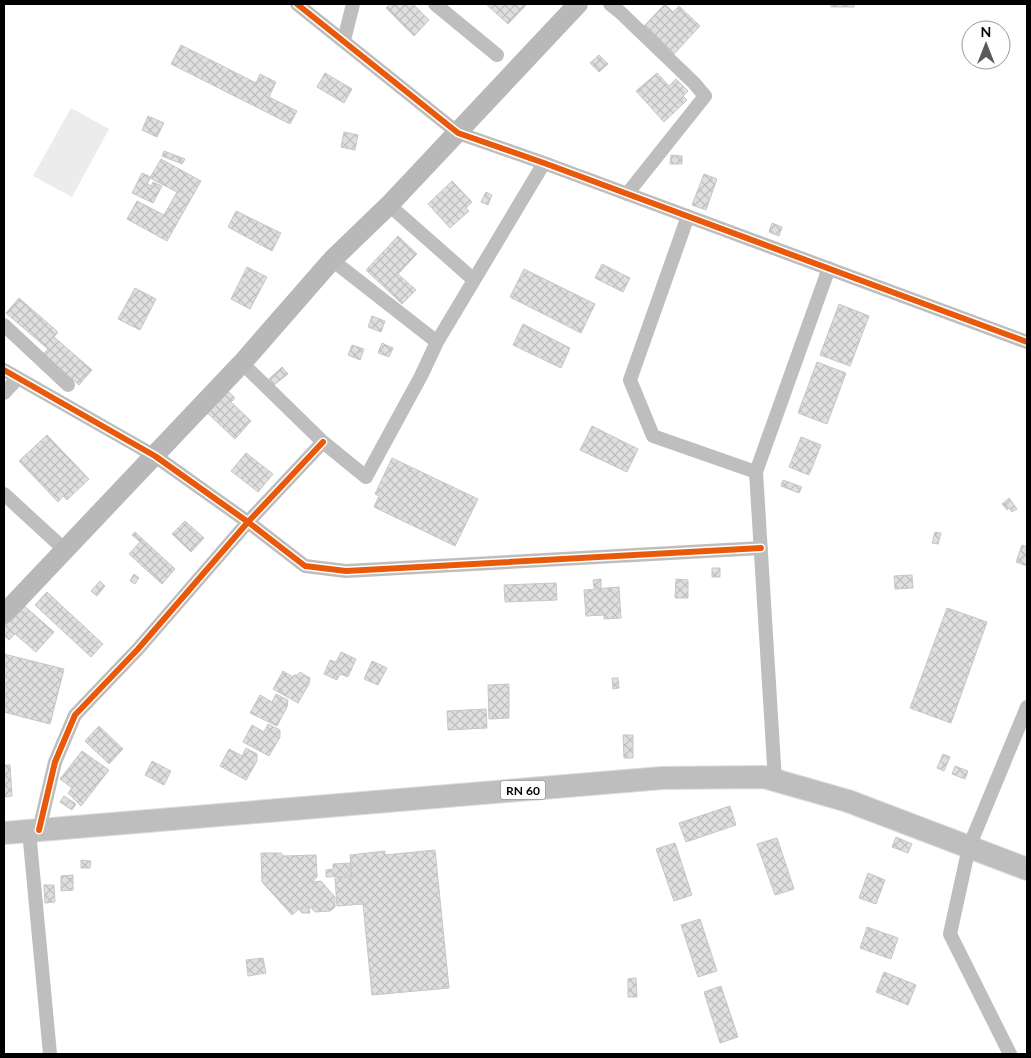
<svg xmlns="http://www.w3.org/2000/svg" width="1031" height="1058" viewBox="0 0 1031 1058" font-family="Lato,sans-serif">
  <defs>
    <pattern id="building-cross-hatch" width="8" height="8" patternUnits="userSpaceOnUse" patternTransform="scale(1.25)"><rect width="8" height="8" fill="#dfdfdf"/><path d="M0 0l8 8M0 8l8-8" fill="none" stroke="#bebebe"/></pattern>
  </defs>
  <rect width="100%" height="100%" fill="#fff"/>
  <path fill="#ececec" d="M71,108L109,129L72,197L33,176Z"/>
  <path fill="url(#building-cross-hatch)" stroke="#c7c7c7" d="M390,4H413L429,20L414,36L386,8Z
    M486,4H527L508,24Z
    M665,4L673,12L679,6L700,26L674,54L644,26Z
    M831,4H854V7H831Z
    M181,45L256,83L260,74L276,82L269,97L297,111L290,124L171,64Z
    M599,55L608,64L599,72L590,63Z
    M325,73L352,89L344,103L317,87Z
    M657,73L669,86L676,79L688,91L683,96L687,100L664,122L636,91Z
    M148,116L164,123L157,137L142,130Z
    M344,132L358,135L355,150L341,147Z
    M164,151L185,159L182,164L162,156Z
    M671,155L682,156V164H670Z
    M161,159L201,181L167,241L127,219L137,201L164,215L177,192L150,178Z
    M142,173L151,177L147,184L151,186L153,182L162,186L153,203L132,193Z
    M704,174L717,179L706,210L692,205Z
    M452,181L472,202L466,208L469,211L450,228L428,204Z
    M486,192L492,195L488,205L481,202Z
    M236,211L281,233L272,251L228,227Z
    M772,223L782,227L779,236L769,232Z
    M398,236L417,254L398,274L416,290L402,304L366,270Z
    M602,264L630,278L623,292L595,278Z
    M247,267L267,277L250,309L231,299Z
    M524,269L595,304L581,333L510,297Z
    M135,288L156,299L140,330L118,319Z
    M19,298L58,332L54,337L92,370L79,385L43,354L48,349L6,313Z
    M839,304L869,316L850,366L820,355Z
    M372,316L385,321L381,332L368,327Z
    M523,324L570,348L561,368L513,345Z
    M382,343L393,348L389,357L378,353Z
    M352,345L364,349L360,360L348,355Z
    M817,362L846,373L827,424L798,413Z
    M282,367L288,374L274,385L269,379Z
    M227,390L235,398L231,402L251,421L235,439L201,407Z
    M592,426L638,449L627,472L580,450Z
    M47,435L89,479L67,500L63,496L58,502L19,461Z
    M801,437L821,445L809,475L789,467Z
    M246,453L273,474L258,492L231,471Z
    M392,458L478,499L455,546L374,507L379,496L375,494Z
    M783,480L802,487L799,493L781,486Z
    M1009,498L1017,509L1012,512L1009,508L1007,510L1002,504Z
    M185,521L204,538L191,552L172,534Z
    M135,532L175,569L162,584L129,554L140,542L132,535Z
    M935,532L941,533L938,544L932,543Z
    M1022,545L1027,547V566L1016,562Z
    M712,568H720V577H712Z
    M134,574L139,578L135,584L130,581Z
    M912,575L913,588L895,589L894,576Z
    M601,579V588H594L593,580Z
    M676,579L688,580V598H675Z
    M100,581L105,586L97,596L91,591Z
    M556,583L557,600L505,602L504,585Z
    M619,587L621,618L604,619V615L586,616L584,590Z
    M47,592L103,644L91,657L35,605Z
    M21,603L54,632L36,652L15,634L9,640L4,635V622Z
    M947,608L987,622L951,723L910,708Z
    M341,652L356,659L348,677L340,674L337,680L324,674L330,660L336,662Z
    M4,654L64,669L50,724L4,712Z
    M372,661L387,668L378,685L364,679Z
    M283,671L293,677L294,675H297L300,672L310,678L309,684L298,703L273,689Z
    M612,678H618L619,688L613,689Z
    M509,684V718L489,719L488,685Z
    M276,694L288,700L287,707L277,726L250,713L260,695L272,702Z
    M486,709L487,728L448,730L447,711Z
    M268,724L280,730V737L269,756L243,742L252,725L264,732Z
    M99,726L123,749L109,764L85,741Z
    M623,735H633V758H624Z
    M246,748L257,754V761L246,780L220,766L229,749L242,756Z
    M82,751L109,770L81,806L68,793L72,788L60,779Z
    M943,754L950,757L944,771L937,768Z
    M152,761L171,771L164,785L145,775Z
    M4,765H10L12,796L4,797Z
    M955,766L968,771L965,779L952,774Z
    M64,796L76,804L72,810L60,802Z
    M730,806L736,825L686,842L679,823Z
    M896,837L912,844L908,853L892,847Z
    M777,838L794,889L775,895L757,844Z
    M675,843L692,895L674,901L656,849Z
    M435,850L449,988L372,995L363,904L337,906L335,878L352,877L350,855L385,851V855Z
    M261,853H281L284,856L316,855L317,877L312,882L321,881L335,897V907L330,911L315,912L309,906L310,913H302L299,909L292,915L262,882Z
    M81,860L91,861L90,868H81Z
    M350,863L351,876L326,877V870L333,869V864Z
    M868,873L885,880L876,904L859,898Z
    M73,875V890L61,891V876Z
    M44,885H54L55,902L45,903Z
    M700,919L717,971L698,977L681,925Z
    M867,927L898,938L891,959L860,948Z
    M263,958L266,973L248,976L246,960Z
    M884,972L916,985L908,1005L876,992Z
    M636,978L637,997H628V979Z
    M721,986L738,1037L720,1043L704,992Z"/>
  <g fill="none" stroke-linecap="round" stroke-linejoin="round">
    <g stroke="#dbdbdb" stroke-width="24">
      <path id="primary" d="M4,833L662,778L764,777L848,801L1027,869"/>
    </g>
    <path stroke="#bebebe" stroke-width="14" d="M297,4L458,133L544,163L1027,342
      M435,4L497,55
      M610,4L620,12L694,83L705,96L627,194
      M344,40L353,4
      M389,205L474,280
      M688,216L630,380L653,436L756,472
      M332,260L437,342
      M4,325L68,385
      M242,363L323,442L366,477L421,376L437,342L544,163
      M4,370L155,456L248,522L305,566L346,571L761,548
      M4,393L18,378
      M4,494L65,550
      M775,781L756,472L829,268
      M39,830L55,762L75,715L138,649L248,522L323,442
      M29,831L50,1054
      M1010,1054L950,934L969,847L1027,707"/>
    <path stroke="#b8b8b8" stroke-width="20" d="M4,614L242,363L332,260L389,205L578,4"/>
    <use href="#primary" stroke="#bebebe" stroke-width="22"/>
    <g stroke="#fff" stroke-width="9">
      <path id="cycleway" d="M297,4L458,133L544,163L1027,342
        M4,370L155,456L248,522L305,566L346,571L761,548
        M39,830L55,762L75,715L138,649L248,522L323,442"/>
    </g>
    <use href="#cycleway" stroke="#e8590c" stroke-width="6"/>
  </g>
  <g text-anchor="middle" dominant-baseline="central" stroke-width="4" stroke-linejoin="round" paint-order="stroke">
    <rect fill="#fff" stroke="#4c4c4c" stroke-width="1" x="500.5" y="780.5" width="45" height="19" rx="4"/>
    <g font-size="12" font-weight="bold" fill="#000">
      <text x="523" y="790">RN 60</text>
    </g>
  </g>
  <rect width="1031" height="1058" fill="none" stroke="#000000" stroke-width="10"/>
  <g transform="translate(986 45)"><circle r="24" fill="#ffffff" stroke="#999999"/>
  <path d="M0-4L9 19L0 12L-9 19Z" fill="#595959"/>
  <text y="-8" font-size="14" font-weight="bold" text-anchor="middle" fill="#000000">N</text>
  </g>
</svg>
